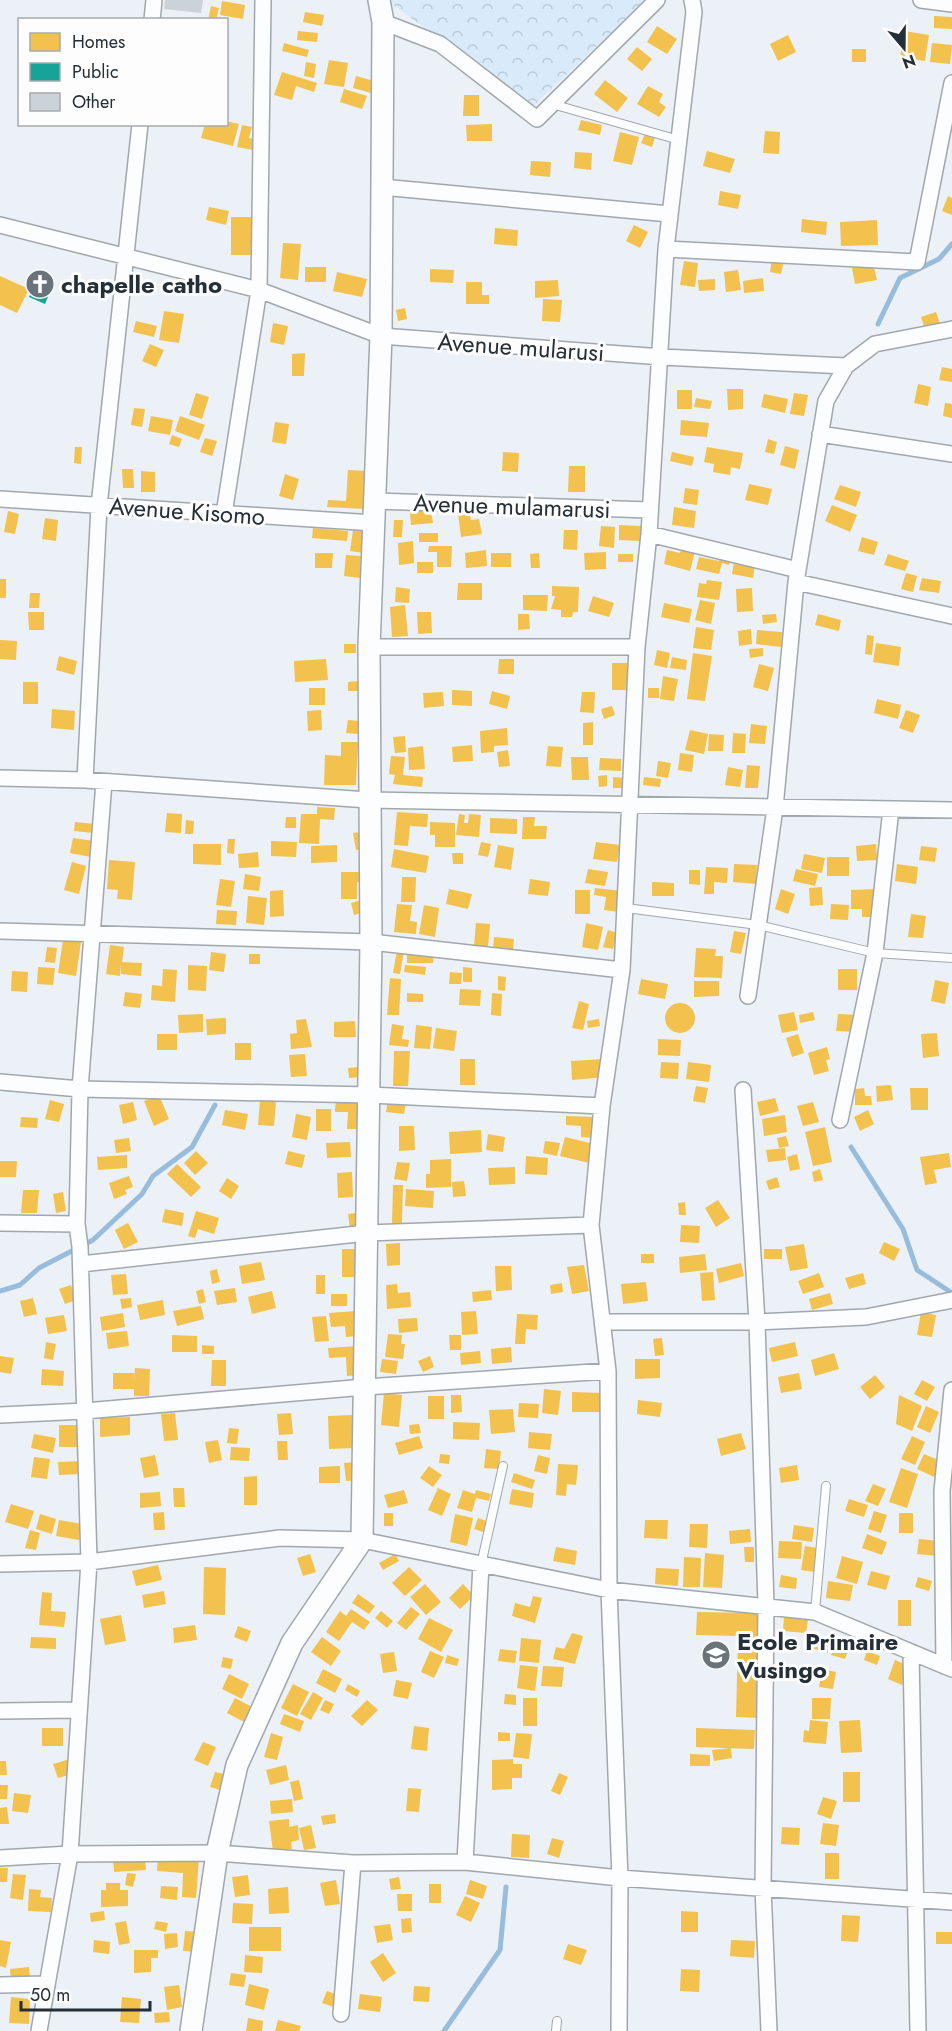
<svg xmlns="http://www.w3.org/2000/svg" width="952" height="2031" viewBox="0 0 952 2031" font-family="Jost,sans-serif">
  <defs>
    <pattern id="forest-crowns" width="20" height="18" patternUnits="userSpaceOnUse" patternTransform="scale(1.5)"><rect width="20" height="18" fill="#d9ebfa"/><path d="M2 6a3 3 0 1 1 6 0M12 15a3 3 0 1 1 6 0" fill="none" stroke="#bacad7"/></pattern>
  </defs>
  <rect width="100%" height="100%" fill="#ebf1f6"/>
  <path fill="url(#forest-crowns)" d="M392,0H646L532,107L392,4Z"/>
  <path fill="#f2c14e" d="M222,1L245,5L243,19L220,15Z
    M211,6L219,8L216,20H208Z
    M305,12L324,15L322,26L303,22Z
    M934,16L952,17V29L934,28Z
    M657,26L677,39L667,54L647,42Z
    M298,31L318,33L317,42L297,40Z
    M904,31L929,35L925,61L900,57Z
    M788,35L796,52L778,61L770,44Z
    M284,43L309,50L307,57L282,51Z
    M932,43L952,45L950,64L930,62Z
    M637,47L652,59L642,71L627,59Z
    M852,49H866V62H852Z
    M329,60L348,63L344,87L324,84Z
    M306,62L316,64L314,78L304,76Z
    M282,72L317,83L314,92L296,86L292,100L274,95Z
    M356,76L374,81L371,93L353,88Z
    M605,80L628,98L617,112L594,94Z
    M648,86L663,94L659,102L666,107L659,117L637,104Z
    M344,89L367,96L362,109L340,102Z
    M464,95H479V116H463Z
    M581,120L602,125L600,135L578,130Z
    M226,121L239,124L233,146L201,138L205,124H226Z
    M492,124V141H467L466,125Z
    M242,125L252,127L249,138L255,139L253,150L237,147Z
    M765,131L780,132L779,154L763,153Z
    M620,132L639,137L632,165L613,161Z
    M645,134L655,137L652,147L641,143Z
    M707,151L735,159L730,173L703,166Z
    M575,152L592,153L591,170L574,168Z
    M531,161L551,162L550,177L530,175Z
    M720,191L741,195L738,209L718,205Z
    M948,196L952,198V215L942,211Z
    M209,207L229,211L226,225L206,220Z
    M231,217H257L256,239H251V255H231Z
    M802,219L827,222L826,235L801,232Z
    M877,220L878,245L841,246L840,222Z
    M634,225L648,232L640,248L626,241Z
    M495,228L518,230L517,246L494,244Z
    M283,243L301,244L298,280L280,278Z
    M772,258L784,260L781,274L770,272Z
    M684,261L698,263L695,287L680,285Z
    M873,263L877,280L855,284L852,268Z
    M305,267H326V282H305Z
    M430,269L454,270L453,283L430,282Z
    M738,270L741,290L726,292L724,272Z
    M337,272L367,279L362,297L333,291Z
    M0,276L29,289L17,313L0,305Z
    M763,278L764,291L744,293L743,281Z
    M715,279V290L699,291L698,280Z
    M558,280L559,296L535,298V281Z
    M466,282H482V295H489V304H466Z
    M543,299L562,300L560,322L542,321Z
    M405,308L407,319L398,321L396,310Z
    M164,311L184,314L179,343L159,340Z
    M936,312L941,327L926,332L921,317Z
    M136,321L157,326L154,337L133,332Z
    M273,323L288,326L284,345L270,342Z
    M150,344L164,350L156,367L142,361Z
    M305,353L304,376H292V354Z
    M942,367L952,369V382L939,380Z
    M918,384L931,387L928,406L914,403Z
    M727,389H743V409L728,410Z
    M677,390H692V409H677Z
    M196,393L209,397L202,419L189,415Z
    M794,393L808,395L804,416L790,414Z
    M764,394L788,399L785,413L761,407Z
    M696,398L712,401L710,409L694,407Z
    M945,403L952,404V418L943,416Z
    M134,408L145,409L142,427L131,425Z
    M151,416L173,420L170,435L148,431Z
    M180,416L205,425L199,440L175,431Z
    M681,420L709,423L707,437L680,435Z
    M275,422L289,424L286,444L272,442Z
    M172,435L182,439L179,447L169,444Z
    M205,438L217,441L212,456L200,452Z
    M768,439L777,442L774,454L765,452Z
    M785,446L799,450L795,469L780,465Z
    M75,447H82L81,464L74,463Z
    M707,447L743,453L740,469L731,467L730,475L713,472L714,464L704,462Z
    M503,452L519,453L518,472L502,471Z
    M672,452L694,457L692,466L670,461Z
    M569,466H585V492H568Z
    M122,469H133L134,488H123Z
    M348,470L367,471L365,509L327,507L328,500L346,501Z
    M141,471L155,472V492H141Z
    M285,474L299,479L293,500L279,496Z
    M749,484L772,489L768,505L745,500Z
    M840,485L861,492L856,507L834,499Z
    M685,488L699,490L697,505L683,503Z
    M832,505L857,515L850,532L825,521Z
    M674,507L696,511L694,528L672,525Z
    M431,510L433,523L411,525L410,512Z
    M8,511L19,514L15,534L4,532Z
    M470,512L471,520L479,519L482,534L461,537L458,514Z
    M45,518L58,520L56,541L42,539Z
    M394,520H403L402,537H393Z
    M619,525L641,526V541L619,540Z
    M601,526L615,527L614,548L599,546Z
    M313,528L348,531L347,541L312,538Z
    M353,530L366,531L364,553L350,551Z
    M564,530H578L577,550L563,549Z
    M419,533H438V542H419Z
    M862,537L878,542L874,555L858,551Z
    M413,541L414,563L399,565L398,543Z
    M683,543L696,547L690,571L664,564L667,550L680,553Z
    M429,546H452L451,567H437V552H428Z
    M486,550L487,566L466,568L465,553Z
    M606,552V569L585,570L584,553Z
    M315,553H333L332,568H315Z
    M491,553H511V567H491Z
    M539,553L540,568H531L530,554Z
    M721,553L732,555L729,565L722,563L719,574L696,569L699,557L719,561Z
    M618,554H633V562H618Z
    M888,554L909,561L905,571L884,565Z
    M346,555L361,556L360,578L344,576Z
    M417,562H433V573H417Z
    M734,562L755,565L753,578L732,574Z
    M906,573L917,576L913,592L901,589Z
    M922,578L941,581L939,593L919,590Z
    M0,579H6V598H0Z
    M707,580L722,582L719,600L697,597L699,583L706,584Z
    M458,583H482V600H457Z
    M552,586L579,587L578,612H573L572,617H561V610L551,609L555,596H552Z
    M396,587L410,589L409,603L395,602Z
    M752,588L753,611L737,612L736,589Z
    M30,593H40L39,608H29Z
    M523,595H548L547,611L523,610Z
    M593,596L614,603L609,617L588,611Z
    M700,600L715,603L711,624L695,620Z
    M664,603L692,609L689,623L661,617Z
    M405,605L408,636L392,637L390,607Z
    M28,612H44V630H29Z
    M417,612H431L432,633L418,634Z
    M518,614H529L530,629L518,630Z
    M776,614L777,622L763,624L762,615Z
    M818,614L841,620L839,631L815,625Z
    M696,627L714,630L711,650L693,648Z
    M751,629L752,644L739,646L738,631Z
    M757,630L782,632L781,647L756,644Z
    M867,635L874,636L872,655L865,654Z
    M0,640L17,641L16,660L0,659Z
    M876,643L901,647L899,666L873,662Z
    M344,644H356V653H344Z
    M763,648V656L750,658L749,649Z
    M657,650L670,653L667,668L654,665Z
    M693,653L712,656L705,701L687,699Z
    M59,656L77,661L74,675L56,670Z
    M672,657L687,660L686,670L670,668Z
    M326,659L328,680L295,682L294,661Z
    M499,659H514V674H498Z
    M612,663H629V690H612Z
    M759,664L774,668L768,691L753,687Z
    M663,676L678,679L674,701L660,699Z
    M358,681V691H348V682Z
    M23,682H38V704H23Z
    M309,688H325V705H309Z
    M648,688H659V698H648Z
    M452,690L472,691V706L452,705Z
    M492,691L510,696L507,709L489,704Z
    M443,692L444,706L424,708L423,693Z
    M582,692H595L594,713L580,712Z
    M877,699L901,705L898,719L874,713Z
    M612,706L615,715L604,719L601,709Z
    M52,709L75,711L74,730L51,728Z
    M321,710L322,730L308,731L307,711Z
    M906,710L920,715L913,733L899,728Z
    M348,720L359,721L358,734L346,733Z
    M593,722V745H583V723Z
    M751,724L767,726L765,744L749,743Z
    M507,728L508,745L494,746V752L481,753L480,731Z
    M690,730L708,734L704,754L685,750Z
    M733,733L746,734L745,753H732Z
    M709,734L724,735L723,751H708Z
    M405,736L406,752L395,753L393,737Z
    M341,742H358L356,785H324L325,755L341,756Z
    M472,745L473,761L453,762L452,747Z
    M423,746L425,769L409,770L408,748Z
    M548,746L563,747L561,767L546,766Z
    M508,750L510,766L499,767L497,752Z
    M680,753L694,755L692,772L678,770Z
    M391,756L405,757L403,775L423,777L422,787L393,784L395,775L389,774Z
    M571,757H588L589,780H572Z
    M600,758L621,759V771L599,770Z
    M658,761L671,763L668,778L656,776Z
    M747,765L760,766L758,788H745Z
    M728,767L743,770L740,787L725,785Z
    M607,775V786L599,787L598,776Z
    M613,777L626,778V788H613Z
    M644,777L661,779L660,787L643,785Z
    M317,807L335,808L334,820L320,819L319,844L299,843L301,814H317Z
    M397,812L428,814L427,827L410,826L408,846L394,845Z
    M167,813L182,814L181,833L165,832Z
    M459,814L465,815L464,823H468L469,814L481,815L479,837L456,835Z
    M286,817H296V828H285Z
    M523,817H535L534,826H547L546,839H522Z
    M490,818L517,819V834L490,833Z
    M186,820L194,821L193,834H185Z
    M75,822L95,824L94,833L74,831Z
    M430,822L455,823V847H435V835H430Z
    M361,832L364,849L356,850L353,833Z
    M73,838L94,841L91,857L70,853Z
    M228,839H235L234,854L227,853Z
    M271,841L297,842L296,857L271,856Z
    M481,842L491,844L488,857L478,855Z
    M596,842L620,845L617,862L593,859Z
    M193,844H221V865L193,864Z
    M876,844L877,860L857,861L856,846Z
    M337,845V862L311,863V846Z
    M498,845L514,848L511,870L494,867Z
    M921,846L937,848L935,862L919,860Z
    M394,849L429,856L426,873L391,867Z
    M258,852L259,867L239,868L238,854Z
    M452,853H463V864H453Z
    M804,854L825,858L822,873L801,869Z
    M827,857H849V876H827Z
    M109,860L135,862L132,900L117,899L118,890L107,889Z
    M72,862L86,866L79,894L64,890Z
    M734,864L757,865L756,884L733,882Z
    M897,864L918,867L916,884L895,881Z
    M706,867L728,868L727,883L714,882V894H704Z
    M588,869L608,872L605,886L585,883Z
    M796,869L818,874L815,886L793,881Z
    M689,870H700V885L689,884Z
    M341,872H364L363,882H357V899H341Z
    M245,874L261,877L259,891L243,889Z
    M402,877H416L415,902H401Z
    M220,879L235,881L231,907L216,905Z
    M530,879L550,882L548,896L528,894Z
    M652,882L674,883V896H652Z
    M822,887L823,905L810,906L809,888Z
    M595,888L622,891L619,912L604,910L606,897L594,895Z
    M449,889L472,894L468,909L446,904Z
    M781,889L795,894L788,914L775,909Z
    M877,889L878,917H862V909H851V890Z
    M283,890L284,916L270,917V891Z
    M575,890H590V914H575Z
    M248,896L267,898L264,925L246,923Z
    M361,900L364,912L354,915L351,903Z
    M397,904L412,905L410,921L417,922L416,934L394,932Z
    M831,904L849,905L848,920L830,919Z
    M424,905L439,908L435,937L419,934Z
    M217,910L237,911L236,925L216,924Z
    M911,914L926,916L923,938L908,937Z
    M476,923L490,924L488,947L474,945Z
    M586,923L603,927L598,950L582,947Z
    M608,930L617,933L613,949L603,947Z
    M734,931L746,933L741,954L730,952Z
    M494,937L514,939L513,951L493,949Z
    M63,940L81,942L76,976L58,973Z
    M110,945L124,947L122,962L142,963L141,976L121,974V964L120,976L106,974Z
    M47,947L57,948L55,963L45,962Z
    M696,948L716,949L715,956H723L722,978L694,977Z
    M397,950L404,951L400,974L393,973Z
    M211,952L226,954L224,972L209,970Z
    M407,952H434L433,963H407Z
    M249,954H260V964H249Z
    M188,965L207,966L206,991L188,990Z
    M405,965L426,967L425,975L404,972Z
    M38,967L55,968L53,985L37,984Z
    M463,967L472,968V982H463Z
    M163,969L177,970L175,1002L151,1000L152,985L162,986Z
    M838,969H857V990H838Z
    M12,971L28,972L27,992L11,991Z
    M450,972L462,973L461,984H449Z
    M498,976L506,977L505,991L498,990Z
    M390,978L401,979L399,1015H387Z
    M641,979L668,984L665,999L638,994Z
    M935,980L949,983L945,1004L931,1001Z
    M694,981H719V996L694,997Z
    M460,989L481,990L480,1006L459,1005Z
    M125,992L142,994L140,1008L123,1006Z
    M407,993L423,994V1002H407Z
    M492,993L502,994L501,1016L491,1015Z
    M579,1001L589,1004L583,1030L572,1028Z
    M665 1018a15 15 0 1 1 30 0a15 15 0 1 1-30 0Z
    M794,1012L798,1030L782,1033L778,1015Z
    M813,1012L815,1020L800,1023L799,1015Z
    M203,1014V1032L179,1033L178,1015Z
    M838,1014L859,1015L858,1032L836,1031Z
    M226,1018V1034L207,1035L206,1019Z
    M306,1019L312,1047L291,1049L290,1034L297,1033L296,1020Z
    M599,1019L600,1026L588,1028L587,1021Z
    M355,1021L356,1037H334V1022Z
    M392,1024L404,1026L402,1039L409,1040L408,1047L389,1045Z
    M416,1025L432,1027L430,1049L414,1048Z
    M436,1028L457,1031L454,1051L433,1048Z
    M937,1033L939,1056L923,1058L921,1034Z
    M157,1034H177V1050H157Z
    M798,1034L804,1053L792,1057L786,1038Z
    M658,1039L681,1040L680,1056L658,1055Z
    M235,1043H251V1060H235Z
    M827,1047L830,1059L826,1060L829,1071L814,1075L808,1053Z
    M394,1051H410L408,1086H393Z
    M305,1054L307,1076L291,1077L289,1055Z
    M460,1059H475V1085H460Z
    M604,1059L606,1077L572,1080L571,1061Z
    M661,1062L679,1063L678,1079L660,1078Z
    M688,1062L711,1065L709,1082L686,1079Z
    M359,1067L360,1077L349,1078L348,1068Z
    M891,1085L893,1100L877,1102L876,1086Z
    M696,1086L708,1088L705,1103L693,1101Z
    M864,1088L865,1096H871L872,1105H855V1089Z
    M910,1088H928V1110H911Z
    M159,1095L169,1119L154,1126L144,1101Z
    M336,1096L361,1097L360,1129H347L348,1112H335Z
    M775,1098L779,1111L760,1116L757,1102Z
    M50,1100L64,1104L59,1122L45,1119Z
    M260,1100L276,1101L274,1126L258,1125Z
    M388,1100L406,1102L404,1114L386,1112Z
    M133,1102L137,1120L123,1124L119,1105Z
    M813,1102L819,1122L803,1126L797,1106Z
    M316,1109H331V1131H316Z
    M225,1110L248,1114L245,1130L222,1125Z
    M868,1110L874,1124L860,1131L854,1117Z
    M296,1114L311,1117L307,1140L292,1137Z
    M785,1115L787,1132L764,1136L762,1119Z
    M566,1116L596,1117L595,1138L581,1137V1126L566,1125Z
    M21,1117L38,1118L37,1128L20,1127Z
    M399,1126H414L415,1150L399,1151Z
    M825,1127L832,1162L813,1166L805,1132Z
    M481,1130L482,1152L450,1154L449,1132Z
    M488,1134L505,1137L503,1152L486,1150Z
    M786,1136L789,1146L779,1148L777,1138Z
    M565,1137L594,1144L589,1163L560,1156Z
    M129,1138L131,1151L116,1153L114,1140Z
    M545,1141L560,1143L557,1156L543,1153Z
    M350,1142L351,1157L327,1158L326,1143Z
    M785,1148L786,1160L768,1162L766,1150Z
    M196,1151L208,1163L195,1175L184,1163Z
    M288,1151L305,1155L302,1168L285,1164Z
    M949,1153L951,1167L934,1170L937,1183L925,1185L920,1157Z
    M797,1154L800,1169L790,1171L787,1157Z
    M127,1155V1168L98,1170L97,1157Z
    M526,1156L548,1158L547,1175L525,1174Z
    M451,1159V1187L426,1188V1174H430V1160Z
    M0,1161H17L16,1177H0Z
    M397,1162L410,1163L407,1181L394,1179Z
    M177,1164L201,1187L191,1197L167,1174Z
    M515,1167V1184L489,1185L488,1168Z
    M820,1169L823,1180L814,1182L812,1172Z
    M352,1172L353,1197L338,1198L337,1173Z
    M129,1176L133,1187L125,1190L127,1194L114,1199L109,1183Z
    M777,1177L780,1187L769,1190L766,1181Z
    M227,1178L239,1186L231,1199L219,1191Z
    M464,1181L466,1196L453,1197L452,1182Z
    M393,1185H403L402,1223H392Z
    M406,1189L434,1191L433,1208L405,1206Z
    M23,1190H39L37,1213H21Z
    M63,1192L66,1211L56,1213L53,1194Z
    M718,1200L730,1218L716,1227L705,1208Z
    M685,1202L686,1215H679L678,1203Z
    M165,1209L184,1213L182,1226L162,1222Z
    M196,1211L219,1218L214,1234L198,1229L195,1238L188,1236Z
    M355,1213L358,1227L350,1228L348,1214Z
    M128,1223L138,1242L124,1249L115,1230Z
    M681,1225L700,1226L699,1243L680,1242Z
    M884,1242L900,1249L894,1261L879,1253Z
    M400,1243V1265L387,1266L386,1244Z
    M804,1244L808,1268L790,1271L785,1247Z
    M342,1249H357V1277H342Z
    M764,1249H782V1259H764Z
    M641,1254H654V1263H641Z
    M705,1254L707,1270L680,1273L679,1257Z
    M261,1262L265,1280L242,1284L239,1266Z
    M741,1263L744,1276L719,1283L716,1269Z
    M584,1265L589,1291L572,1294L567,1267Z
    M495,1266H511L512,1290L496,1291Z
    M217,1269L220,1282L212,1284L210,1271Z
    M713,1272L715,1300L702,1301L700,1273Z
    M819,1273L824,1287L803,1294L798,1281Z
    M863,1273L866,1284L849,1289L845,1278Z
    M126,1274L128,1294L113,1295L111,1275Z
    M316,1275H325V1294H316Z
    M646,1282L648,1301L623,1304L621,1284Z
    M562,1283L563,1292L551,1294L550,1285Z
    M397,1284L398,1293L410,1292L411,1307L387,1309L386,1285Z
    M71,1285L76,1300L65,1304L59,1289Z
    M235,1288L237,1302L217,1305L214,1291Z
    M203,1289L206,1302L199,1304L196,1291Z
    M491,1290L492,1300L473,1302L472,1292Z
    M272,1291L276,1308L252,1314L248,1297Z
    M830,1293L833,1304L812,1310L809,1299Z
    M331,1294H347V1306H331Z
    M33,1298L37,1314L24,1317L20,1301Z
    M131,1298L132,1307L122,1309L120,1299Z
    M163,1300L165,1315L140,1320L137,1305Z
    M201,1306L204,1319L177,1326L173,1311Z
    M356,1311L358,1336L346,1337L345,1326L331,1327L329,1313Z
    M476,1311L478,1334L462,1335L461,1312Z
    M921,1312L936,1315L932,1337L917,1335Z
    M123,1313L125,1327L102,1331L100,1317Z
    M517,1314L538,1315L537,1330L526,1329L525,1344H515Z
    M64,1315L67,1331L48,1334L45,1318Z
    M326,1316L329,1341L315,1342L312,1317Z
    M417,1318L418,1331L399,1333L398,1319Z
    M127,1331L129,1346L108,1349L106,1333Z
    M388,1334L402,1335L401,1344H405L403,1359L385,1357Z
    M172,1335L197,1336V1352H172Z
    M449,1335H461V1350H450Z
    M662,1338L664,1355L655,1356L653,1339Z
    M46,1342L56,1344L53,1360L44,1358Z
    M795,1342L798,1356L772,1362L769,1348Z
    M202,1345L214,1346V1354H202Z
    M358,1346L359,1375L347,1376L346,1357L329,1358L328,1348Z
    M511,1347L512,1362L492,1364L491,1349Z
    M480,1351L481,1363L461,1365L460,1353Z
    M834,1353L839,1369L815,1376L811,1360Z
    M0,1356L14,1358L11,1374L0,1372Z
    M430,1356L434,1367L423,1372L418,1361Z
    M382,1359L398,1361L396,1374L380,1372Z
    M635,1359H660V1378L635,1379Z
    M212,1360H226V1386H211Z
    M135,1368L150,1369L149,1396H134V1389H113V1373H134V1379Z
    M42,1369L64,1371L63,1386L41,1385Z
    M799,1373L802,1389L781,1393L778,1377Z
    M875,1375L885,1387L870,1399L860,1387Z
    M922,1380L935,1387L927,1401L914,1394Z
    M544,1389L561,1391L558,1415L542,1413Z
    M572,1392L603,1393L602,1412H572Z
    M384,1393L402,1395L399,1427L381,1425Z
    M451,1395H461L462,1412L451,1413Z
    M899,1395L922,1406L912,1431L896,1424Z
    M428,1396H444V1419H428Z
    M638,1400L662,1403L660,1417L637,1414Z
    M519,1403L539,1404L538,1418L518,1417Z
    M926,1406L939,1412L930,1433L917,1427Z
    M513,1409L515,1432L491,1434L489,1410Z
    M175,1413L178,1440L164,1441L161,1414Z
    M291,1413L293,1434L279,1435L277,1414Z
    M354,1415L355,1448L329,1449L328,1416Z
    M130,1417V1435L100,1437V1418Z
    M453,1422L480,1423L479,1440L453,1439Z
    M419,1424L421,1433L410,1434L409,1425Z
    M59,1425H78V1438H84V1447H59Z
    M229,1428L239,1429L237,1444L227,1443Z
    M529,1432L552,1434L550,1450L528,1448Z
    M741,1433L746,1449L721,1456L717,1439Z
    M34,1434L56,1438L53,1453L31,1448Z
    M419,1436L423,1448L399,1455L395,1443Z
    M912,1436L925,1442L915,1465L901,1459Z
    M218,1440L222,1460L209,1463L205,1442Z
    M277,1441H287L288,1460H278Z
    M231,1447L250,1448L249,1461L230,1460Z
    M486,1449L501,1451L499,1469L484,1468Z
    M440,1454L450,1455L449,1464L439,1463Z
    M924,1454L941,1461L934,1477L917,1469Z
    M155,1455L159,1475L144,1478L140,1458Z
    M538,1455L550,1458L547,1474L534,1471Z
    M34,1457L50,1459L47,1479L31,1477Z
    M82,1461L83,1474L59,1475L58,1462Z
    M356,1462L358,1480L346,1481L344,1463Z
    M558,1464L578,1465L576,1485L567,1484L566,1496L556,1495Z
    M797,1465L799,1480L781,1483L779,1468Z
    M340,1466V1483H319V1467Z
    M429,1466L442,1475L433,1487L420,1478Z
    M901,1468L918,1474L907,1508L889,1502Z
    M514,1473L535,1480L532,1489L511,1482Z
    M257,1476V1505H244V1477Z
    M873,1484L886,1489L878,1506L865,1501Z
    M173,1488H184L185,1507H174Z
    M438,1488L451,1494L442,1516L428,1510Z
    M512,1489L534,1493L532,1508L509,1504Z
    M404,1490L408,1503L388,1508L384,1495Z
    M463,1490L475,1494L476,1490L491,1494L489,1501L476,1498L472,1512L457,1508Z
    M160,1492L161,1506L140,1508V1493Z
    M849,1499L868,1505L864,1517L845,1511Z
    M11,1504L34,1511L28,1529L5,1522Z
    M874,1511L887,1515L881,1533L868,1529Z
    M164,1512L165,1530H154L153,1513Z
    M384,1513H393V1526H384Z
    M899,1513H913V1533H899Z
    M40,1514L56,1519L52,1534L36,1529Z
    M455,1514L473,1518L467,1546L450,1542Z
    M478,1518L490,1522L486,1533L474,1529Z
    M59,1520L82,1524L79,1540L56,1536Z
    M645,1520H668L667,1539L644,1538Z
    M690,1524H708L707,1548L689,1547Z
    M794,1525L814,1528L812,1542L792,1539Z
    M750,1529L751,1542L730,1544L729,1531Z
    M30,1530L40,1533L36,1550L25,1548Z
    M867,1534L887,1542L882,1555L862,1548Z
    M919,1539L940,1541L938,1556L917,1554Z
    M779,1541L802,1542L801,1559L778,1558Z
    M805,1546L818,1548L815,1572L801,1570Z
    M556,1547L577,1551L575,1565L553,1561Z
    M744,1547H754V1562H745Z
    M705,1553L724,1555L722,1588L703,1587Z
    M310,1554L316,1572L303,1576L297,1558Z
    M395,1554L399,1561L383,1570L379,1563Z
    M842,1556L863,1562L857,1584L836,1578Z
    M684,1557L701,1558L700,1587H683Z
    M158,1565L162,1580L136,1586L132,1571Z
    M204,1567L226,1568L225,1615L203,1614Z
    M409,1567L422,1580L405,1596L392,1583Z
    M656,1568L679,1569L678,1586L655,1584Z
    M871,1571L890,1576L886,1590L867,1585Z
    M781,1575L797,1578L796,1589L779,1587Z
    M918,1577L932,1581L929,1591L915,1587Z
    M828,1581L853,1585L850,1601L826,1598Z
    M425,1584L441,1602L426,1615L410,1597Z
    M463,1584L474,1596L460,1609L449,1598Z
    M164,1591L166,1604L144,1608L142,1595Z
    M42,1592L52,1593L51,1611L66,1612L64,1627L39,1625Z
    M358,1594L375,1606L369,1614L352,1603Z
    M533,1596L542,1598L535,1623L512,1616L515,1603L530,1607Z
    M898,1600H911V1626H898Z
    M411,1607L420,1614L406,1630L397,1623Z
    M351,1609L370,1622L364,1630L352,1622L339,1641L326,1632L340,1611L346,1616Z
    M381,1611L393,1621L387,1628L375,1618Z
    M697,1612L761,1613L759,1718L736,1717L738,1636L696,1635Z
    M121,1615L126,1641L105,1645L100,1619Z
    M784,1617L808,1620L806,1633L783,1631Z
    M429,1618L453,1630L441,1652L418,1639Z
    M195,1625L197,1640L174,1643L173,1628Z
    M238,1626L251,1631L247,1642L234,1637Z
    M572,1633L583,1636L575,1664L553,1659L556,1647L564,1649Z
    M815,1636L832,1640L828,1653L811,1648Z
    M838,1636L852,1641L845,1659L831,1655Z
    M31,1637L56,1638V1649L30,1648Z
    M322,1637L341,1651L331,1666L311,1652Z
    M521,1638L541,1640L539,1663L519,1661Z
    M500,1649L517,1651L515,1663L498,1661Z
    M430,1651L444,1657L434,1678L421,1672Z
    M867,1651L880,1656L877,1665L864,1660Z
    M394,1652L397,1671L383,1673L380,1654Z
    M447,1655L459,1659L457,1666L445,1663Z
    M223,1657L233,1659L231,1669L221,1667Z
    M895,1660L909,1666L902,1685L888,1679Z
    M520,1665L538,1667L535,1691L517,1688Z
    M543,1666L564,1667L562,1687L541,1686Z
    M323,1669L342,1679L335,1693L316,1683Z
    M822,1669L836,1672L833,1689L819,1687Z
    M229,1674L249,1684L242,1699L222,1689Z
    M396,1680L412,1683L408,1699L393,1696Z
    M293,1684L309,1692L297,1716L281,1708Z
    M348,1684L360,1691L357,1697L345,1690Z
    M313,1692L323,1698L311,1720L300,1714Z
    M505,1694L516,1695V1705L504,1704Z
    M235,1698L252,1707L244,1722L227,1713Z
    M523,1698H537V1726H523Z
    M812,1698H831L830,1719H812Z
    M325,1700L334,1704L329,1714L320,1710Z
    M367,1700L378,1710L362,1726L351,1716Z
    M284,1714L304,1721L300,1732L280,1724Z
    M810,1720L828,1722L826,1744L803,1742L804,1730L809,1731Z
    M860,1720L862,1752L841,1753L839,1721Z
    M414,1726L429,1728L427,1751L411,1749Z
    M42,1728H63V1746H42Z
    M696,1728L755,1730L754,1749L696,1747Z
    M498,1732L510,1733V1741H498Z
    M271,1733L283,1737L277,1760L264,1757Z
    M516,1733L532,1734L529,1759L513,1757Z
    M203,1742L216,1747L208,1766L194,1760Z
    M731,1748L732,1758L714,1761L712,1750Z
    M690,1754L710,1755V1766H690Z
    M513,1759V1764H522V1778H512V1789L492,1790V1760Z
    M67,1760L72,1774L58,1778L53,1764Z
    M0,1761H6L7,1775H0Z
    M286,1765L289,1780L270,1785L266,1770Z
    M215,1772L224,1774L220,1790L210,1787Z
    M843,1772H860V1802H843Z
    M559,1773L568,1777L560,1795L551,1791Z
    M299,1780L303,1799L294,1801L290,1782Z
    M0,1785H8L7,1799H0Z
    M408,1788L421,1789L419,1812L406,1811Z
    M14,1793L31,1795L28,1813L12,1811Z
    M823,1797L837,1801L831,1819L817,1814Z
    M292,1799L293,1812L271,1814L270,1801Z
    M7,1807L9,1824H0V1808Z
    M335,1814L336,1823L323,1825L321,1816Z
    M289,1819V1827L298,1825L299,1840L291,1842L292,1849L273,1851L269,1821Z
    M823,1823L839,1825L836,1846L820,1844Z
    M311,1825L316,1848L304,1850L299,1828Z
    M782,1827L800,1828L799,1845L781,1844Z
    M512,1834L530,1835L529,1858L511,1857Z
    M552,1838L564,1841L559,1858L547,1854Z
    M825,1853H839V1879H825Z
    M158,1856L199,1859L196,1898L182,1897L183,1873L157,1871Z
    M145,1858L146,1870L114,1872L113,1859Z
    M0,1868H8L7,1882H0Z
    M127,1873L136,1874L133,1887L125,1885Z
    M13,1874L26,1875L23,1900L10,1898Z
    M248,1875L250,1895L235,1897L232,1877Z
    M399,1877L401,1889L391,1890L389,1879Z
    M336,1880L340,1904L325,1906L320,1883Z
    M470,1880L487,1886L483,1899L466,1894Z
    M106,1883H120V1890H128V1906L101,1907V1890H106Z
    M429,1884H441V1903H429Z
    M161,1886L178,1887L177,1900L160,1898Z
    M288,1887L289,1913L269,1914L268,1889Z
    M29,1889L41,1890L40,1897L52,1898L51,1912L28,1911Z
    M397,1894H412V1911H398Z
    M465,1896L480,1903L471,1922L456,1915Z
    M233,1903L253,1904L252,1924L232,1923Z
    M104,1911L105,1920L91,1922L90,1913Z
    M681,1911L698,1912V1932H681Z
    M842,1915L860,1916L858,1942L841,1941Z
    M411,1918L412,1932L402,1933L401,1919Z
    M126,1921L130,1943L119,1945L115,1923Z
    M156,1921L168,1923L166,1932L154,1929Z
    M390,1924L393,1940L377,1943L374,1926Z
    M249,1927H281V1951H249Z
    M185,1931L199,1932L198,1952L183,1951Z
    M936,1932H952V1944H936Z
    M177,1933L178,1947L165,1949L164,1934Z
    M0,1940L11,1942L6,1968L0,1966Z
    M94,1940L110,1942L109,1954L93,1952Z
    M731,1940L755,1941L754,1958L730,1956Z
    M568,1944L587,1950L581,1965L563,1959Z
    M134,1950H158V1958H151V1972L134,1973Z
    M383,1953L396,1973L383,1982L370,1962Z
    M245,1955L263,1957L262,1973L244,1972Z
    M29,1967L30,1978L11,1980L10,1969Z
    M681,1969L700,1970L699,1992L680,1991Z
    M231,1973L246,1975L244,1987L229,1985Z
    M249,1984L269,1989L264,2010L245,2005Z
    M179,1985L182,2007L167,2010L164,1987Z
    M414,1986L430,1987L429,2002L413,2001Z
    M327,1991L341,1996L337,2008L322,2003Z
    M360,1994L382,1997L380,2012L358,2009Z
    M11,1997L30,1999L29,2024L9,2023Z
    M122,1997L141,1999L139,2023L120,2022Z
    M169,2012L170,2022L155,2023L154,2013Z
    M248,2018L263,2021L262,2031H246Z
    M278,2020L301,2026L299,2031H275Z"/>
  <path fill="#17a398" d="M37,279L53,285L45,304L29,297Z"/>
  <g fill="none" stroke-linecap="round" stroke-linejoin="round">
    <path stroke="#98bcdc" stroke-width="5" d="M878,324L900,278L939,259L952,244
      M851,1147L903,1229L917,1270L952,1293
      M0,1291L20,1285L39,1268L93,1240L142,1194L153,1176L192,1147L215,1105
      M444,2031L500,1950L506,1887"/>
  </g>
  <path fill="#cbd2d8" d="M165,0H203L201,13L164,9Z"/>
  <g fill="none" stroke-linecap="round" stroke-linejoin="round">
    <g stroke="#a0a7ad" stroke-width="10">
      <path id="lane" d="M552,104L679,140
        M626,908L758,925L875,953L952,958
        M481,1565L503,1466
        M815,1612L826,1486
        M556,2031L557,2021"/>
    </g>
    <g stroke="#a0a7ad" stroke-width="18">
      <path id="street" d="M921,0L952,4
        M152,20L154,0
        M383,22L440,44L537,119L657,0
        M382,187L669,214
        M0,225L259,290L381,336L662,357L846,366
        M666,249L917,262L952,83
        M820,434L952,454
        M0,499L374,523
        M375,501L649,510
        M224,514L259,290L263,0
        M649,534L798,570
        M796,582L952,616
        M369,647H637
        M0,778L85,780L368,800L952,810
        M85,780L99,506L140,124
        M0,931L371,942L622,970
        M748,996L775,808L796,582L826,401L846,366L875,344L952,329
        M0,1082L80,1089L370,1095L602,1106
        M743,1090L757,1322L766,1605L763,1888L769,2031
        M840,1120L875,953L891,809
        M0,1223L77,1224
        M81,1264L367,1233L591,1225
        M604,1322H757L866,1317L952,1300
        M0,1415L85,1411L365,1387L608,1371
        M0,1564L89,1562L280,1538L362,1540L609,1590L815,1612L952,1669
        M911,1652L918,2031
        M944,1666L942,1491L952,1390
        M0,1711L78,1710
        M0,1858L70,1854L217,1853L353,1863L465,1862L620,1878L952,1902
        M465,1862L481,1565
        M0,1985L46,1984
        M341,2014L353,1863
        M39,2031L70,1854L89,1562L80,1247L77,1224L80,1089L104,782
        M619,2031L620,1878L609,1590L608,1371L591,1225L602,1106L622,970L637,647L649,534L666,249L694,12L692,0"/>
    </g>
    <g stroke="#a0a7ad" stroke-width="24">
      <path id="secondary" d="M191,2031L217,1853L237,1765L292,1643L362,1540L371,942L369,647L381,336L383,22L379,0"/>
    </g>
    <use href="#lane" stroke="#fcfdfe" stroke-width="8"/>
    <use href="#street" stroke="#fcfdfe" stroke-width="15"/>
    <use href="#secondary" stroke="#fcfdfe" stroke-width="21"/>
  </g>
  <defs>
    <g id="church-disc" transform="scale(1.5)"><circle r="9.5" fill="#6a737a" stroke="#fdfdfd"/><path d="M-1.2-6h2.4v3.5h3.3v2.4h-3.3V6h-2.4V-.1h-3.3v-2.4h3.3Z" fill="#fff"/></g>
    <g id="school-disc" transform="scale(1.5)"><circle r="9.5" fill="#6a737a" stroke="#fdfdfd"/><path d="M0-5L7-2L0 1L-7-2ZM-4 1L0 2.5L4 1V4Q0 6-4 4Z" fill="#fff"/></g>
  </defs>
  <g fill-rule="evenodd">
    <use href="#church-disc" x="40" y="284"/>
    <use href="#school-disc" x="716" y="1655"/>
  </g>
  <g text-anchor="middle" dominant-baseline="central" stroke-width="6" stroke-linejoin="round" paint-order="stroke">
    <g font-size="24" font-weight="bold" fill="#252f37" stroke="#fdfdfd" text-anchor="start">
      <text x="61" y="284">chapelle catho</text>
      <text x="737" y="1641">Ecole Primaire<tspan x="737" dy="28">Vusingo</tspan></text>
    </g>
    <g font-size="24" fill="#252f37" stroke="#fdfdfd">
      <text transform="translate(521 347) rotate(4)">Avenue mularusi</text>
      <text transform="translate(512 506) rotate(2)">Avenue mulamarusi</text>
      <text transform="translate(187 511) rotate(4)">Avenue Kisomo</text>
    </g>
  </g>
  <rect x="18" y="18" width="210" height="108" fill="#fdfdfd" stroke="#a7abae" stroke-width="1.5"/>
  <rect x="30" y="33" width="30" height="18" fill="#f2c14e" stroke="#a7abae" stroke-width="1.5"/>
  <text x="72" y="48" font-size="18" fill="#252f37">Homes</text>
  <rect x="30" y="63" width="30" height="18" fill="#17a398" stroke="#a7abae" stroke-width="1.5"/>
  <text x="72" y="78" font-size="18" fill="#252f37">Public</text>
  <rect x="30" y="93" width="30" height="18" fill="#cbd2d8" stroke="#a7abae" stroke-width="1.5"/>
  <text x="72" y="108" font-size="18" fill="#252f37">Other</text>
  <g transform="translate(904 48) rotate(160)" stroke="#fdfdfd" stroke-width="4.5" paint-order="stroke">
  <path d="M0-4.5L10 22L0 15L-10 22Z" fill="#252f37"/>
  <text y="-9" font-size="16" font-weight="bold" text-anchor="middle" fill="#252f37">N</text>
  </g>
  <path d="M21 2001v9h129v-9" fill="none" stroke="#252f37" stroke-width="3"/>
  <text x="30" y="2001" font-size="18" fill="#252f37" stroke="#fdfdfd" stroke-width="4.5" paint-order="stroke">50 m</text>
</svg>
